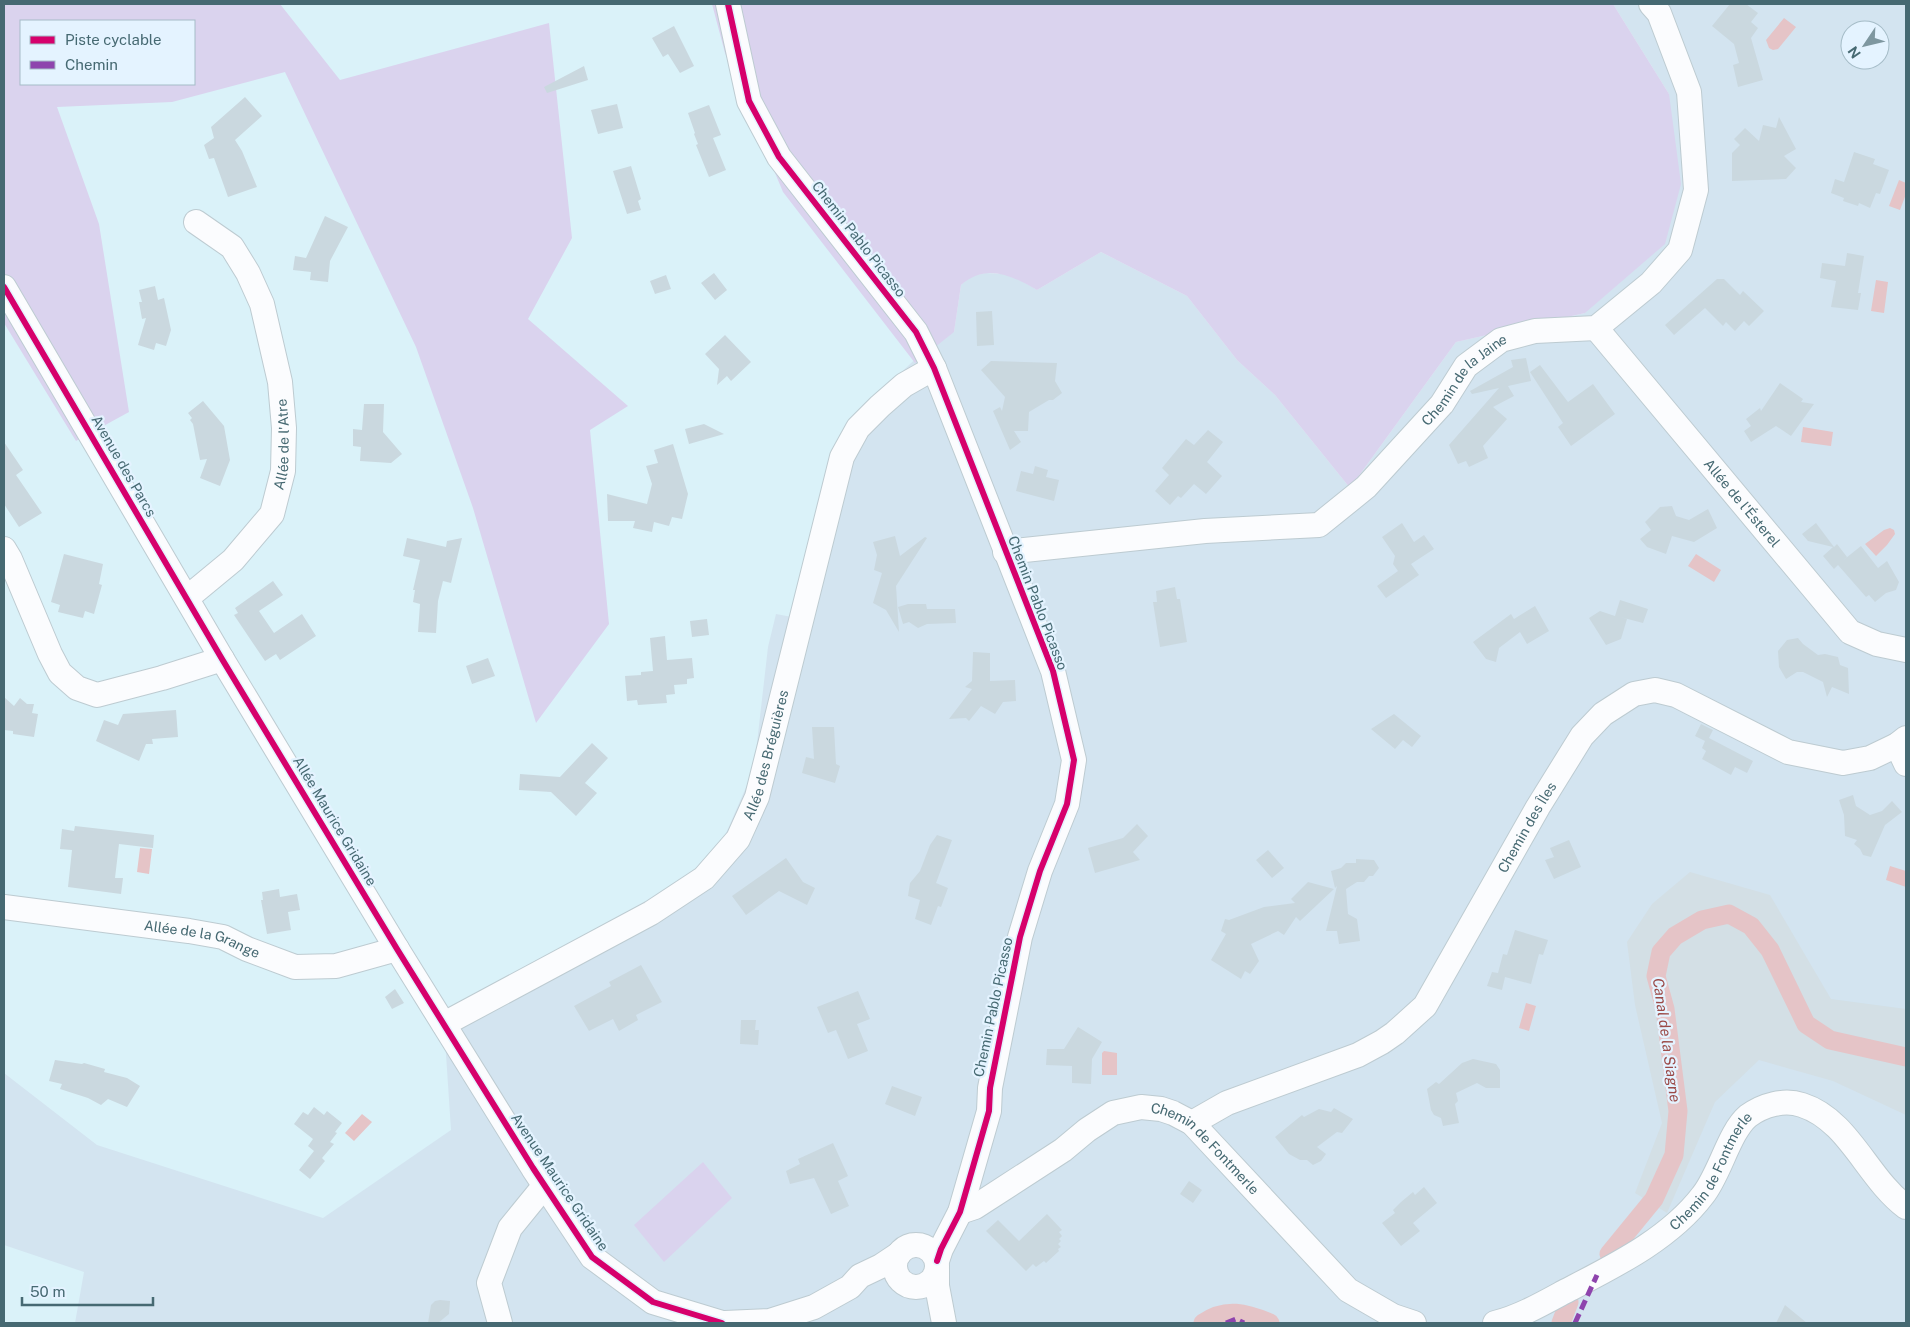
<svg xmlns="http://www.w3.org/2000/svg" width="1910" height="1327" viewBox="0 0 1910 1327" font-family="'Public Sans',sans-serif">
  <rect width="100%" height="100%" fill="#e5edf5"/>
  <path fill="#d3e4f0" fill-rule="evenodd" d="M1613,4H1906V1323H4V324L590,430L954,332L961,285L971,276L986,273L1003,274L1019,279L1037,290L1101,252L1187,296L1237,360L1275,395L1350,488L1456,342L1585,313L1669,94ZM1850,30H1880V60H1850Z"/>
  <path fill="#daf2f9" fill-rule="evenodd" d="M4,4H728L925,350L874,398L792,617L776,614L768,647L754,769L723,840L682,882L444,1024L451,1130L323,1218L97,1145L4,1073ZM21,21H194V84H21Z
    M4,1245L84,1272L75,1323H4Z"/>
  <path fill="#d3dfe5" d="M1690,872L1770,895L1831,999L1906,1009V1115L1833,1081L1759,1060L1715,1102L1667,1213L1635,1193L1662,1123L1635,1005L1627,942L1652,904Z"/>
  <path fill="#dad3ee" fill-rule="evenodd" d="M4,4H280L340,80L549,23L572,238L528,319L628,406L590,430L609,624L536,723L473,508L416,347L285,72L172,102L57,107L99,224L129,412L76,441L4,323ZM21,21H194V84H21Z
    M712,4H1613L1669,94L1681,184L1665,244L1585,313L1456,342L1350,488L1275,395L1237,360L1187,296L1101,252L1037,290C1011,275 986,263 961,285L954,332L915,363L783,192L725,53Z
    M703,1162L732,1198L664,1262L634,1225Z"/>
  <path fill="#e5c4c7" d="M1784,18L1796,27L1778,49L1773,50L1769,48L1766,40Z
    M1899,180L1906,183V194L1900,210L1889,206Z
    M1876,280L1888,282L1884,313L1871,311Z
    M1803,427L1833,432L1831,446L1801,442Z
    M1890,528L1894,530L1895,534L1887,545L1876,556L1865,544L1884,530Z
    M1696,554L1721,570L1714,582L1688,566Z
    M140,848L152,849L149,874L137,872Z
    M1890,866L1906,871V887L1886,880Z
    M1526,1003L1536,1006L1529,1031L1519,1028Z
    M1104,1051L1117,1053V1075H1102V1053Z
    M362,1114L372,1122L354,1141L345,1133Z"/>
  <g fill="none" stroke-linecap="round" stroke-linejoin="round">
    <path stroke="#e5c4c7" stroke-width="19" d="M1609,1254L1654,1199L1674,1155L1678,1111L1665,1009L1656,976L1661,952L1675,936L1702,920L1729,914L1751,926L1770,950L1806,1024L1830,1040L1906,1057
      M1203,1323C1226,1307 1246,1313 1270,1323
      M1561,1323L1569,1302"/>
  </g>
  <path fill="#cad8df" d="M1730,4H1746L1758,13L1751,22L1758,28L1751,38L1763,80L1738,87L1733,65L1739,63L1734,44L1712,26Z
    M674,26L694,66L680,73L668,54L663,57L652,38Z
    M584,66L588,80L547,93L544,87Z
    M245,97L262,116L235,140L242,151L257,187L228,197L214,158L209,159L204,145L214,138L211,127Z
    M617,104L623,128L598,134L591,110Z
    M709,105L721,135L713,138L726,170L709,177L696,145L698,144L694,134L695,133L688,113Z
    M1779,117L1796,149L1784,156L1796,168L1786,179L1732,181V153L1740,145L1734,139L1745,128L1759,141L1763,125L1776,128Z
    M1854,152L1875,159L1873,164L1889,170L1880,194L1876,193L1870,208L1859,203L1858,206L1843,201L1844,198L1831,193L1835,179L1844,182Z
    M631,166L641,199L638,201L641,210L627,214L613,171Z
    M325,216L348,227L330,261L328,282L310,280L311,272L293,270L295,256L306,258Z
    M1847,253L1864,256L1858,293H1861L1858,310L1831,307L1836,281L1820,278L1822,263L1845,266Z
    M714,273L727,290L715,300L701,283Z
    M666,275L671,289L655,294L650,281Z
    M1717,279H1724L1740,295L1743,291L1764,311L1749,326L1744,321L1735,331L1726,322L1723,326L1705,308L1674,335L1665,325Z
    M155,286L158,300L164,298L171,330L166,346L156,343L154,350L138,345L146,318L142,319L139,302H142L139,290Z
    M992,311L994,345L977,346L976,312Z
    M725,335L751,362L731,381L727,376L717,385L719,369L705,354Z
    M1526,358L1531,381L1508,386L1514,396L1493,407L1507,419L1483,446L1488,458L1469,467L1466,461L1458,464L1449,445L1499,388L1472,394L1470,391L1513,367L1511,360Z
    M991,361L1057,363L1055,381L1062,393L1053,400H1049L1029,412L1028,431H1014L1021,442L1010,450L993,411L1000,407L1002,411L1005,397L981,370Z
    M1540,365L1568,402L1593,384L1615,414L1571,446L1558,427L1563,423L1530,372Z
    M1780,383L1803,399L1801,402L1814,404L1791,436L1776,426L1751,442L1744,431L1751,426L1746,419L1760,408L1761,411Z
    M203,401L224,426L230,460L220,486L200,478L207,459L200,460L193,424L190,420L192,418L188,413Z
    M364,404H384L383,432L402,454L391,463L360,461L361,447L353,446V429L362,430Z
    M704,424L724,434L689,444L685,429Z
    M1208,430L1223,442L1207,462L1222,476L1206,494L1194,484L1181,498L1178,496L1170,505L1155,491L1169,475L1162,468L1186,439L1194,445Z
    M4,442L23,470L16,475L42,513L19,527L4,504Z
    M673,444L688,494L682,519L672,517L669,526L654,522L652,532L633,528L635,521H608L607,494L647,504L652,484L646,466L658,463L654,450Z
    M1035,466L1048,470L1046,477L1059,480L1054,501L1016,491L1021,471L1033,474Z
    M1672,506L1676,516L1689,520L1708,509L1717,528L1694,542L1672,536L1666,554L1647,547L1640,539L1651,530L1645,522L1660,507Z
    M1402,523L1414,542L1424,535L1434,549L1411,564L1419,575L1386,598L1377,586L1398,571L1393,564L1395,556L1382,537Z
    M1816,523L1834,547L1837,544L1847,557L1841,562L1861,546L1878,568L1887,561L1899,582L1896,590L1886,593L1875,602L1869,595L1866,597L1838,565L1834,569L1823,556L1833,547L1808,541L1802,534Z
    M895,536L900,556L925,537L927,538L896,586L899,632L886,610L873,603L882,573L874,570L877,555L873,542Z
    M407,538L446,547L447,541L462,538L451,583L443,581L438,601L436,633L418,632L420,604L413,602L415,590H413L420,560L403,556Z
    M64,554L103,564L99,584L102,585L94,614L85,611L83,618L58,612L60,605L51,602Z
    M273,581L283,595L259,611L274,633L302,614L316,636L280,660L276,654L265,661L234,615L238,613L235,608Z
    M1175,587L1177,599H1180L1187,642L1160,647L1153,602H1157L1156,591Z
    M1620,600L1648,609L1643,623L1620,617L1627,619L1621,639L1606,645L1589,618L1600,611L1615,616Z
    M908,604H926L927,609H955L956,623L927,624L918,628L909,622L903,624L898,607Z
    M1535,606L1549,631L1527,644L1520,632L1499,648L1496,662L1486,659L1473,642L1511,614L1514,619Z
    M707,619L709,635L692,637L690,621Z
    M665,636L667,660L692,658L694,678L687,679V684L674,685L675,694L666,695L667,703L638,705L637,700L627,701L625,676L641,675V672L653,671L650,638Z
    M1798,638L1803,644L1818,655L1825,654L1838,657L1840,665L1848,668L1849,694L1832,687L1827,697L1823,682L1803,672H1797L1786,679L1779,667L1778,651L1787,640Z
    M973,652L990,653V681L1015,680L1016,701L1003,702L995,714L981,706L969,721L966,718L949,719L972,689L965,687L972,681Z
    M488,658L495,676L472,684L466,666Z
    M4,697L14,706L20,698L27,704H34L32,713L38,714L34,737L13,734V731L4,730Z
    M176,710L178,737L152,739L153,744H146L139,761L96,741L104,720L118,725L123,714Z
    M1394,714L1421,736L1412,747L1403,740L1395,749L1371,729Z
    M1701,724L1713,730L1709,738L1753,761L1747,773L1735,767L1731,775L1702,759L1706,751L1702,748L1705,741L1695,736Z
    M812,727H834L836,764L840,766L835,783L802,773L806,757L814,759Z
    M592,743L608,758L585,783L597,793L576,816L551,792L519,790L520,774L560,777Z
    M1853,795L1856,806L1870,815L1882,811L1892,801L1902,812L1885,825L1871,857L1863,855L1860,849L1854,844L1857,840L1845,836L1844,815L1839,800Z
    M1137,824L1148,836L1133,852L1140,860L1095,873L1088,848L1123,838Z
    M75,826L154,835L153,848L119,844L115,878H123L121,894L68,887L72,850L60,849L62,829L74,831Z
    M937,835L952,840L936,883L948,888L941,907L938,906L931,925L915,919L920,900L908,896L910,883L920,871L930,845Z
    M1569,840L1581,867L1554,879L1545,860L1554,857L1550,848Z
    M1268,850L1284,868L1272,878L1256,860Z
    M786,858L803,882L815,888L807,905L779,891L746,915L732,896Z
    M1356,859L1374,860L1379,868L1373,876H1369L1364,882H1357L1346,889L1348,914L1357,919L1360,941L1339,944L1337,931H1326L1337,886L1335,888L1331,871L1341,868L1346,863H1356Z
    M1308,882L1334,889L1300,921L1296,917L1284,935L1278,931L1251,944L1259,961L1250,974L1245,971L1241,979L1211,960L1226,934L1221,931L1225,919L1229,920L1264,907L1295,903L1291,899Z
    M279,889L280,897L297,894L300,910L288,912L291,930L267,934L261,900H263L262,892Z
    M1515,930L1548,940L1543,955L1539,954L1531,984L1505,977L1502,990L1487,986L1492,972L1498,973L1503,954L1507,955Z
    M641,965L662,1002L636,1015L638,1020L619,1031L613,1019L589,1031L574,1006L611,986L609,982Z
    M395,989L404,1003L392,1009L385,997Z
    M858,991L870,1019L857,1024L868,1051L848,1059L836,1030L828,1033L817,1007Z
    M741,1020H756L755,1030H759L758,1045L740,1044Z
    M1078,1027L1102,1042L1092,1059L1091,1084L1072,1083V1066L1046,1065L1047,1049H1064Z
    M1473,1059L1496,1064L1500,1070V1088H1486L1477,1083L1456,1093L1458,1101L1455,1104L1459,1123L1443,1126L1441,1118L1434,1115L1431,1110L1427,1089L1436,1082L1439,1084L1462,1063Z
    M55,1060L82,1064L84,1063L105,1069L104,1072L127,1078L140,1086L127,1107L108,1099L101,1105L88,1098L60,1089L62,1084L49,1081Z
    M892,1086L922,1097L915,1116L885,1104Z
    M314,1107L324,1115L327,1111L342,1123L335,1132L337,1133L330,1142L334,1144L322,1158L325,1161L310,1179L299,1170L314,1151L308,1146L313,1139L294,1124L303,1112L308,1115Z
    M1334,1108L1353,1119L1342,1133L1337,1132L1317,1147L1326,1154L1321,1161L1313,1165L1307,1160H1300L1289,1154L1275,1137L1302,1115L1304,1117L1319,1109L1331,1112Z
    M833,1143L848,1176L838,1181L849,1206L831,1214L814,1178L790,1184L786,1171L800,1164L798,1159Z
    M1189,1181L1202,1190L1193,1203L1180,1194Z
    M1424,1187L1437,1203L1413,1223L1420,1231L1401,1246L1382,1223L1395,1213L1393,1210L1401,1202L1413,1192L1415,1195Z
    M1047,1214L1062,1230L1059,1232L1062,1236L1059,1239L1061,1241L1058,1244L1061,1247L1058,1249L1059,1251L1046,1263L1044,1261L1036,1267L1033,1264L1026,1271L986,1231L998,1220L1019,1241Z
    M440,1300L450,1301L449,1314L438,1323H428L431,1305L435,1301Z
    M1785,1305L1807,1323H1776Z"/>
  <g fill="none" stroke-linecap="round" stroke-linejoin="round">
    <g stroke="#bdcbd1" stroke-width="26">
      <g id="minor">
        <path d="M728,4L749,101L779,157L916,332L934,368L1053,671L1074,760L1067,804L1040,871L1020,937L990,1088L989,1111L960,1212L941,1249L937,1261"/>
        <path d="M4,287L222,659L397,949L533,1168L592,1257L653,1302L722,1323"/>
        <path id="s1" d="M1596,328L1850,632L1877,644L1906,650"/>
        <path d="M4,549L10,559L50,654L60,673L77,688L97,695L162,678L222,659"/>
        <path id="s2" d="M1005,552L1205,531L1319,525L1366,487L1442,404L1466,366L1501,340L1535,331L1596,328L1651,283L1680,250L1696,190L1689,92L1659,13L1651,4"/>
        <path id="s3" d="M187,598L233,560L272,514L283,471L284,428L280,382L262,304L248,273L232,247L196,222"/>
        <path d="M1897,745L1906,764"/>
        <path id="s4" d="M4,907L189,931L223,937L247,949L295,967L336,966L397,949"/>
        <path id="s5" d="M444,1024L651,913L704,878L738,839L757,797L842,457L858,428L880,406L904,385L934,368"/>
        <path id="s6" d="M1192,1123L1227,1103L1358,1055L1382,1042L1395,1033L1425,1006L1538,807L1582,736L1603,714L1634,694L1655,690L1676,695L1788,752L1843,763L1870,758L1897,745L1906,738"/>
        <path id="s7" d="M960,1212L975,1207L1063,1150L1087,1130L1113,1113L1141,1107L1161,1109L1173,1113L1192,1123L1348,1290L1393,1316L1414,1323"/>
        <circle cx="916" cy="1266" r="21"/>
        <path d="M937,1271V1286L944,1323"/>
        <path d="M500,1323L489,1283L510,1228L545,1185"/>
        <path d="M725,1323L770,1321L814,1307L850,1287L860,1276L881,1266L899,1254"/>
        <path id="s8" d="M1495,1323C1519,1317 1542,1304 1564,1292C1612,1267 1669,1240 1703,1195C1720,1174 1729,1132 1748,1116C1763,1105 1784,1099 1802,1105C1849,1120 1867,1178 1906,1207"/>
      </g>
    </g>
    <use href="#minor" stroke="#fbfcfe" stroke-width="24"/>
    <path stroke="#8e44ad" stroke-width="5" stroke-dasharray="10 5" stroke-linecap="butt" d="M1226,1323L1236,1319L1244,1323
      M1575,1323L1597,1275"/>
    <g stroke="#e4f3ff" stroke-width="9">
      <path id="cycleway" d="M728,4L749,101L779,157L916,332L934,368L1053,671L1074,760L1067,804L1040,871L1020,937L990,1088L989,1111L960,1212L941,1249L937,1261
        M4,287L222,659L397,949L533,1168L592,1257L653,1302L722,1323"/>
    </g>
    <use href="#cycleway" stroke="#d6006c" stroke-width="6"/>
  </g>
  <g text-anchor="middle" dominant-baseline="central" stroke-width="4.5" stroke-linejoin="round" paint-order="stroke">
    <g font-size="14" fill="#466972" stroke="#e4f3ff">
      <text transform="translate(859 239) rotate(52)">Chemin Pablo Picasso</text>
      <text stroke="none"><textPath href="#s2" startOffset="522">Chemin de la Jaine</textPath></text>
      <text stroke="none"><textPath href="#s3" startOffset="191">Allée de l'Atre</textPath></text>
      <text transform="translate(124 466) rotate(60)">Avenue des Parcs</text>
      <text stroke="none"><textPath href="#s1" startOffset="228">Allée de l'Ésterel</textPath></text>
      <text transform="translate(1038 603) rotate(69)">Chemin Pablo Picasso</text>
      <text stroke="none"><textPath href="#s5" startOffset="439">Allée des Bréguières</textPath></text>
      <text transform="translate(335 821) rotate(59)">Allée Maurice Gridaine</text>
      <text stroke="none"><textPath href="#s6" startOffset="469">Chemin des Îles</textPath></text>
      <text stroke="none"><textPath href="#s4" startOffset="201">Allée de la Grange</textPath></text>
      <text transform="translate(993 1007) rotate(-78)">Chemin Pablo Picasso</text>
      <text stroke="none"><textPath href="#s7" startOffset="291">Chemin de Fontmerle</textPath></text>
      <text stroke="none"><textPath href="#s8" startOffset="271">Chemin de Fontmerle</textPath></text>
      <text transform="translate(560 1182) rotate(56)">Avenue Maurice Gridaine</text>
    </g>
    <g font-size="15" font-style="italic" fill="#9b4a48" stroke="#e4f3ff">
      <text transform="translate(1667 1040) rotate(82)">Canal de la Siagne</text>
    </g>
  </g>
  <rect width="1910" height="1327" fill="none" stroke="#466972" stroke-width="10"/>
  <rect x="20" y="20" width="175" height="65" fill="#e4f3ff" stroke="#a5bcc7"/>
  <rect x="30" y="36" width="25" height="8" fill="#d6006c" stroke="#a5bcc7"/>
  <text x="65" y="45" font-size="15" fill="#466972">Piste cyclable</text>
  <rect x="30" y="61" width="25" height="8" fill="#8e44ad" stroke="#a5bcc7"/>
  <text x="65" y="70" font-size="15" fill="#466972">Chemin</text>
  <g transform="translate(1865 45) rotate(235)"><circle r="24" fill="#e4f3ff" stroke="#a5bcc7"/>
  <path d="M0-4L9 19L0 12L-9 19Z" fill="#7e97a0"/>
  <text y="-8" font-size="14" font-weight="bold" text-anchor="middle" fill="#466972">N</text>
  </g>
  <path d="M22 1297v8h131v-8" fill="none" stroke="#466972" stroke-width="2.5"/>
  <text x="30" y="1297" font-size="15" fill="#466972" stroke="#e4f3ff" stroke-width="4" paint-order="stroke">50 m</text>
</svg>
